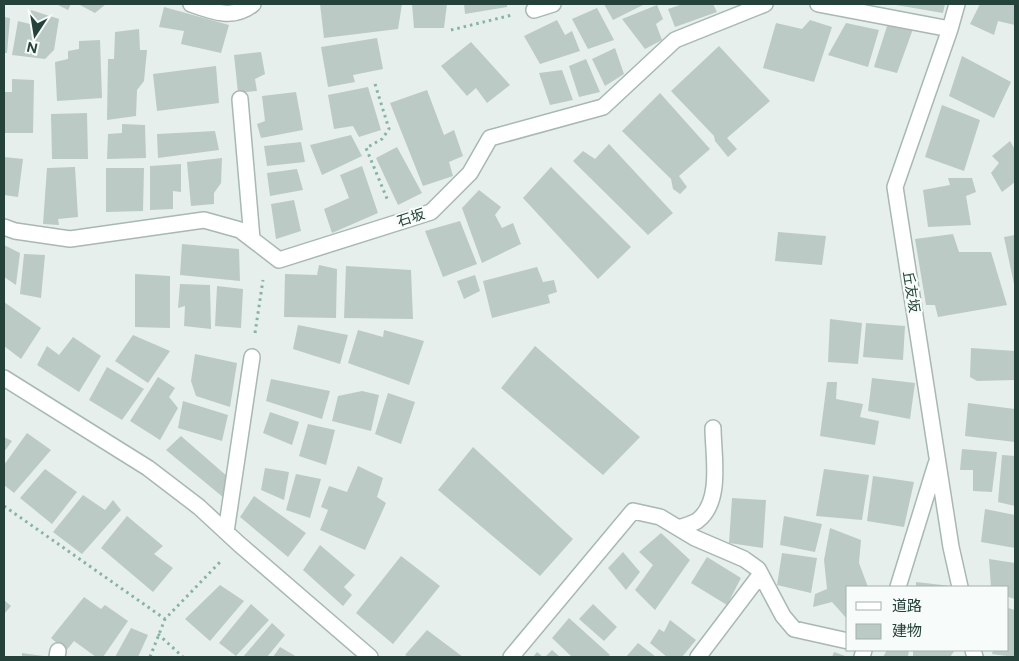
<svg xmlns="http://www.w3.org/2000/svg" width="1019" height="661" viewBox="0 0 1019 661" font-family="Figtree,'Noto Sans JP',sans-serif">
  <rect width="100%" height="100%" fill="#e6efeb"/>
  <path fill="#bbcac4" d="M56,4H71L68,10Z
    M78,4H106L95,13Z
    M320,4H402L398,29L324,38Z
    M412,4H447L444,28H414Z
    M464,4H507V7L465,14Z
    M604,4H645L613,20Z
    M683,4H713L717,12L675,27L668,9Z
    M890,4H945L943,13Z
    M980,4H1015V25L998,21L994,35L970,24Z
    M657,5L663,19L656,24L662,40L645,49L622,19Z
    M164,7L229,25L221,53L181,44L184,31L159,27Z
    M597,8L614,40L588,49L572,19Z
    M31,10L59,19L54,50L45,59L12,55L18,21L30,24Z
    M4,17L10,18L7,53H4Z
    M557,20L565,35L572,31L580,51L540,64L524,36Z
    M810,20L832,27L814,82L763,68L776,23L802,29Z
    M846,23L879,30L868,67L828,55Z
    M888,23L913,29L897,73L874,67Z
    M139,29L140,50H147L144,81L137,90L136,116L107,120L108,59H114L115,32Z
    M377,38L383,69L353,75L355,82L328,87L321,47Z
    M100,40L102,98L57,101L55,62L68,59V51L79,49V41Z
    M471,42L510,85L487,103L476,88L467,96L441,66Z
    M719,46L770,101L727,138L737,149L728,157L715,141L714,136L671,91Z
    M615,48L624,74L605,86L592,59Z
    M261,52L265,74L255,79L257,91L238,93L234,55Z
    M962,56L1011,82L994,118L949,96Z
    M586,59L600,92L579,97L569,66Z
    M216,66L219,103L157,111L153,74Z
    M562,70L573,100L550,105L539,73Z
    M12,79L34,80L33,133H4V92H12Z
    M368,87L381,130L359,137L353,126L334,129L328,95Z
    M427,90L444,135L454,130L463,156L449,162L453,176L423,186L390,103Z
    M296,92L303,130L261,138L257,124L265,121L262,96Z
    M660,93L710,149L679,176L687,187L680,194L673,189L671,179L622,131Z
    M942,105L980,120L964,171L925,157Z
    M87,113L88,159H52L51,114Z
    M122,124L145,125L146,158L107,159L108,134L122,133Z
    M215,131L219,150L158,158L157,134Z
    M351,135L362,156L322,175L310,145Z
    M1010,141L1014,148L1015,146V182L1002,192L991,173L999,163L992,156Z
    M301,142L305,162L267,166L264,146Z
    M609,144L673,213L648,235L573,161L583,151L595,159Z
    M397,147L422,193L398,205L376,158Z
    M4,157L23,159L18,197L4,195Z
    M222,158L221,183L214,193V204L191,206L187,162Z
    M181,164V192L173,191V209L150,210V166Z
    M362,166L378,213L332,233L324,209L349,198L340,175Z
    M75,167L78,217L58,219L59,225L43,224L47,168Z
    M551,167L631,247L598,279L523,198Z
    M106,168H144L143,211L106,212Z
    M297,169L303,190L270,196L267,173Z
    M948,178H972L976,192L966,196L971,225L928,227L923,190L950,185Z
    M479,190L501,207L495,215L502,228L513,223L521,244L482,263L462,208Z
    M294,200L301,231L276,239L271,204Z
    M460,221L477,264L443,277L425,231Z
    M778,232L826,236L822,265L775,261Z
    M953,234L959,252H991L1007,305L938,317L935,305H926L915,239Z
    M1015,235V284H1014L1004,237Z
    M182,244L239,249L240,281L180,275Z
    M4,245L20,253L16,285L4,277Z
    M24,254L45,255L41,298L20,294Z
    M319,265L337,269L336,318L284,317L285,274L317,275Z
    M346,266L411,270L413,319L344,318Z
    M537,267L543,282L554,280L557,292L548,295L550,303L492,318L483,281Z
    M135,274L170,276V328L135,327Z
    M475,275L480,291L464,299L457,281Z
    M180,284L210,285L211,329L184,326L185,306L178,308Z
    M217,286L243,289L241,328L215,326Z
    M4,302L41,328L21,359L4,346Z
    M830,319L862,323L858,364L828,362Z
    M866,323L905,326L903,360L863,357Z
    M298,325L348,335L340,364L293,349Z
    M358,330L383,337L384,330L424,341L409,385L348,363Z
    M133,335L170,351L148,383L115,361Z
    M73,337L101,356L79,392L37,365L47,346L59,355Z
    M535,346L640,437L603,475L501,388Z
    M971,348L1015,351V380L977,381L970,377Z
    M195,354L237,363L230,407L196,396L191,381Z
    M107,367L144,389L122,420L89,400Z
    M158,377L175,388L169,397L178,408L160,440L130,421Z
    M872,378L915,383L910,419L868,411Z
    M271,379L330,391L322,419L266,401Z
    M827,382H837L836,399L863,404L860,417L879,421L875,445L820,436Z
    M362,391L379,395L371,431L332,421L338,396Z
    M388,393L415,402L401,444L375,434Z
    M183,401L228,415L222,441L178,428Z
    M968,403L1015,409V442L965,436Z
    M270,412L299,422L292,445L263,433Z
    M308,424L335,430L326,465L299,456Z
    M27,433L51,450L14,493L4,485V465Z
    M181,436L228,477L224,498L166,450Z
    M4,437L12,441L4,452Z
    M473,447L573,539L540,576L438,490Z
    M962,449L997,452L992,492L973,491V470H960Z
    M1002,455L1015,456V506L998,502Z
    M358,466L383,478L377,497L386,503L365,550L320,530L328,510L321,507L329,486L347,492Z
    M265,468L289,472L284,500L261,490Z
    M45,469L77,492L52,524L20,498Z
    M824,469L869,475L862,520L816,516Z
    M296,474L321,479L310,518L286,510Z
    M873,476L914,482L904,527L867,521Z
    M83,495L105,510L113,500L121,510L82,554L53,532Z
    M254,496L306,533L288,557L240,517Z
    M732,498L766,500L763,548L729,543Z
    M985,509L1015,515V548L981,542Z
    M127,516L163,546L154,554L173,568L153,592L101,548Z
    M784,516L822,524L815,552L780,545Z
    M830,528L861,540L859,563L868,587H848V620L832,602L813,607L815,594L827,589L824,560Z
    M661,533L690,560L655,610L635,590L653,565L639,552Z
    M320,545L355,575L344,587L352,595L343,606L303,570Z
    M623,552L640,572L626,590L608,568Z
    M782,553L817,558L811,593L777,585Z
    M401,556L440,586L393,644L356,613Z
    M707,557L741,578L727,605L691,583Z
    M989,559L1015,563V599L1008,597V587H991Z
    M916,582L951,586V587H916Z
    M220,585L244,601L210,641L185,619Z
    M84,597L101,609L105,605L128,621L103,657H96L74,641L66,651L51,638Z
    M4,600L11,606L4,614Z
    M251,604L269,620L236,656L219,643Z
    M593,604L617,627L604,641L579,619Z
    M1008,608L1015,610L1014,657L992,654L993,650H1008Z
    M569,618L610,655L607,657H572L552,638Z
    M670,620L696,640L682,657H667L650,643L659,629L664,632Z
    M272,623L285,635L267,657H243Z
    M131,628L148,635L138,657H115Z
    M427,630L463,657H409L405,655Z
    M638,643L656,657H626Z
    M280,647L297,657H273Z
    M552,650L560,657H545Z
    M887,650H909L908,657H883Z
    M913,650H955L950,657H913Z
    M537,652L543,657H533Z
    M834,652L848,657H832Z
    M22,653L43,656V657H22Z"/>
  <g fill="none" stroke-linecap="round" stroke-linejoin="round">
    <g stroke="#a8b8b2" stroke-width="18">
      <path id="minor" d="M191,4C213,12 234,20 253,4
        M818,4L950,29
        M957,4L950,29L895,187L951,547L960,587
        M534,10L553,4
        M240,99L252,239
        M4,227L15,231L70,239L204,220L240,230L279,260L431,212L470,173L490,138L603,107L675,40L765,4
        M4,378L148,468L199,507L239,544L370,657
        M679,528C684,526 692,524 697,521C723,502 713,455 713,428
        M226,532L252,357
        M898,587L936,464
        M973,650L975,657
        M57,657L58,651
        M511,657L633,511L660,517L695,538L744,559L758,569L783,616L794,629L848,641
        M698,657L760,575
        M862,657L864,650"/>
    </g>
    <path stroke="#86b3a5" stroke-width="3" stroke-dasharray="2.5 4" stroke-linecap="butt" d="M451,30L512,15
      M375,84L389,129L382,139L366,148L388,201
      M255,333L263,280
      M4,506L165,619L222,560
      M158,634L183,657
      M150,657L165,619"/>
    <use href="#minor" stroke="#fff" stroke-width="15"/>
  </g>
  <g text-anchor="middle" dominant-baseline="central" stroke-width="4.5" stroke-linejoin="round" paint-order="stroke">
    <g font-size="14" fill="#24423a" stroke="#f7fbf9">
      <text transform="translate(411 218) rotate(-18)">石坂</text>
      <text transform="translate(911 292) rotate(81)">丘友坂</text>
    </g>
  </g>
  <rect width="1019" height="661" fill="none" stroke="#24423a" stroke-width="10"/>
  <rect x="846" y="586" width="162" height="65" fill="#f7fbf9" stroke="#a3b1ad"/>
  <rect x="856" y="602" width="25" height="8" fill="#ffffff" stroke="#a3b1ad"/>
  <text x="892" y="611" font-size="15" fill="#24423a">道路</text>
  <rect x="856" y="624" width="25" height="15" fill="#bbcac4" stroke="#a3b1ad"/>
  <text x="892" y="636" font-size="15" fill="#24423a">建物</text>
  <g transform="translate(35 35) rotate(192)" stroke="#f7fbf9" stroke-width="4" paint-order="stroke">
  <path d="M0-4L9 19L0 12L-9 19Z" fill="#24423a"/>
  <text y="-8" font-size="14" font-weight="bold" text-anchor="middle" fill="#24423a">N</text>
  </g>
</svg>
